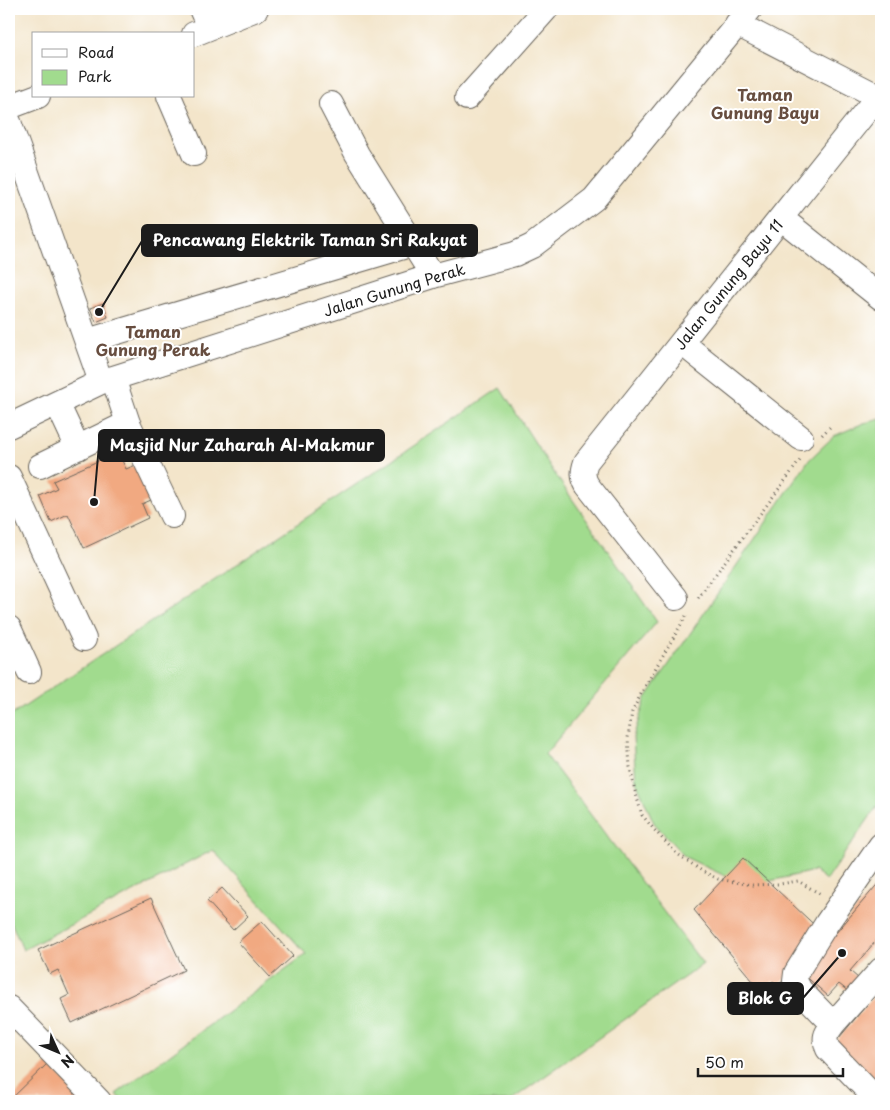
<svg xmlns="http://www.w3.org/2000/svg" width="890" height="1110" viewBox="0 0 890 1110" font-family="'Playpen Sans',sans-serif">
  <rect width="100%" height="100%" fill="#fff"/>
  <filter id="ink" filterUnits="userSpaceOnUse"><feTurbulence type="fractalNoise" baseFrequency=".02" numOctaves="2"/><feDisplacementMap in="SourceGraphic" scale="10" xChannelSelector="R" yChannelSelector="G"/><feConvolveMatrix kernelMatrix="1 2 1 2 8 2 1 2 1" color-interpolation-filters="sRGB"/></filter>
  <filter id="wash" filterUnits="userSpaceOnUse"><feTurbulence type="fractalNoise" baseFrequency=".0096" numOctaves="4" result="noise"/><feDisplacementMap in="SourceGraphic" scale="20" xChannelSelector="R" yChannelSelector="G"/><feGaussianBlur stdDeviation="1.12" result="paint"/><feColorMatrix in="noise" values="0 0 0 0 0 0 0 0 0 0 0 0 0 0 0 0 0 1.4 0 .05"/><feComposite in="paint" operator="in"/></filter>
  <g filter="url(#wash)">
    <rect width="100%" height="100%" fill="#f3e5ca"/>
    <path fill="#a1db8e" stroke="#5e7c55" d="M500,388L555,474L657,622L545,754L703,964L510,1101H122L116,1094L306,954L213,850L23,950L9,917V717Z
      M881,419V801L826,880L814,871L770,881L725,876L685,857L654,823L636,781L633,737L646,698L808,461L834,436L864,423Z"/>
    <g id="blocks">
      <path fill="#f1a981" d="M103,303L108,317L96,322L90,308Z
        M118,452L126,469L136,465L151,500L142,504L148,518L84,548L68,514L51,522L40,496L57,488L53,481Z
        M743,858L825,935L778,986L773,981L762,992L694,910Z
        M881,880V935L850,971L859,979L849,992L839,984L828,996L802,973Z
        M222,888L248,916L233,930L207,901Z
        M151,898L184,970L72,1023L61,999L69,995L58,970L50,974L38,950Z
        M262,921L293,956L270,977L238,942Z
        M881,988V1094L833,1045Z
        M48,1063L84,1101H9Z"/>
    </g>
  </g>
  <g filter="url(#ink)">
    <use href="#blocks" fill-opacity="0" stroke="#676259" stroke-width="1"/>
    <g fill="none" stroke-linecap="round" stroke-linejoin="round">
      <g stroke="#676259" stroke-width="26">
        <path id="minor" d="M201,9L209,27
          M737,24L881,98
          M194,34L256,9
          M169,96L194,154
          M467,98L546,9
          M331,104L357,154L433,276
          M9,107L38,96
          M9,122L101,382
          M781,218L881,298
          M87,341L413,244
          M682,343L801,438
          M113,378L128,423L172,516
          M57,403L78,448
          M9,426L101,382L433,276L515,254L532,246L594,199L750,9
          M40,466L128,423
          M9,477L84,639
          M676,598L587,485C582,476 583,471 586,462L878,96
          M9,628L29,672
          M9,1008L99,1101
          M833,1024L800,990L795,981L796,973L827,923L881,845
          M878,1101L828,1049C823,1037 826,1034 833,1024L881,970"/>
      </g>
      <path stroke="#676259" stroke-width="3" stroke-dasharray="1 4" stroke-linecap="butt" d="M822,435L832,425
        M698,598L801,459
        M686,616L644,688L632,712L628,738L630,767L635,791L642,815L657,833L676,853L702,871L718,879L752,885L780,884L798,881L822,895"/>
      <use href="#minor" stroke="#fff" stroke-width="24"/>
    </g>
  </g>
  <g text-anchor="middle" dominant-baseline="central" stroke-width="4" stroke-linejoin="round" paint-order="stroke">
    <g font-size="15" fill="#1c1c1c" stroke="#fff">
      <text transform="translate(728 284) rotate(-51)">Jalan Gunung Bayu 11</text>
      <text transform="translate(394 289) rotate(-17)">Jalan Gunung Perak</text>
    </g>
    <g font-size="16" font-weight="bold" fill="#674d3f" stroke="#fff">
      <text x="765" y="94">Taman<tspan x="765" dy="18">Gunung Bayu</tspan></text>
      <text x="153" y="331">Taman<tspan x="153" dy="18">Gunung Perak</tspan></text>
    </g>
  </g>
  <path fill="none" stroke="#1c1c1c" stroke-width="2" d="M99 312L142 241M94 502L99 445M842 953L803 998"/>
  <g fill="#1c1c1c" stroke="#fff" stroke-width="2">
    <circle cx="99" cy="312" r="5"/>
    <circle cx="94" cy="502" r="5"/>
    <circle cx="842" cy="953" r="5"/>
  </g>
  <g fill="#1c1c1c" stroke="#1c1c1c" stroke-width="2">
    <rect x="142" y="225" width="335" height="31" rx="5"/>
    <rect x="99" y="430" width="285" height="31" rx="5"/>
    <rect x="728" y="983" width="75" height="31" rx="5"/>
  </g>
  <g font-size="16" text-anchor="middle" font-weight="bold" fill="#fff">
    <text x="310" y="246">Pencawang Elektrik Taman Sri Rakyat</text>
    <text x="242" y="451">Masjid Nur Zaharah Al-Makmur</text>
    <text x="765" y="1004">Blok G</text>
  </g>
  <rect width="890" height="1110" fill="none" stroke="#fff" stroke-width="30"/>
  <rect x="32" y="32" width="162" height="65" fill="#ffffff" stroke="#a4a4a4"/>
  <rect x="42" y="49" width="25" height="8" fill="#ffffff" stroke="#a4a4a4"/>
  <text x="78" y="58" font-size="15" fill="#1c1c1c">Road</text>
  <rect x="42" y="70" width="25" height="15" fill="#a1db8e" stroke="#a4a4a4"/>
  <text x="78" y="82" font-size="15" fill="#1c1c1c">Park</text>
  <g transform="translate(58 1052) rotate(134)" stroke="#ffffff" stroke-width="4" paint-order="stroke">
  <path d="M0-4L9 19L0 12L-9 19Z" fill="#1c1c1c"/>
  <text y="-8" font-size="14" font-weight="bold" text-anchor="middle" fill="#1c1c1c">N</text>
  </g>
  <path d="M698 1068v8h145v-8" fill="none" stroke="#1c1c1c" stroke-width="2.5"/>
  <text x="705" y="1068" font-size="15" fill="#1c1c1c" stroke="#ffffff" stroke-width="4" paint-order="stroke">50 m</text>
</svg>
